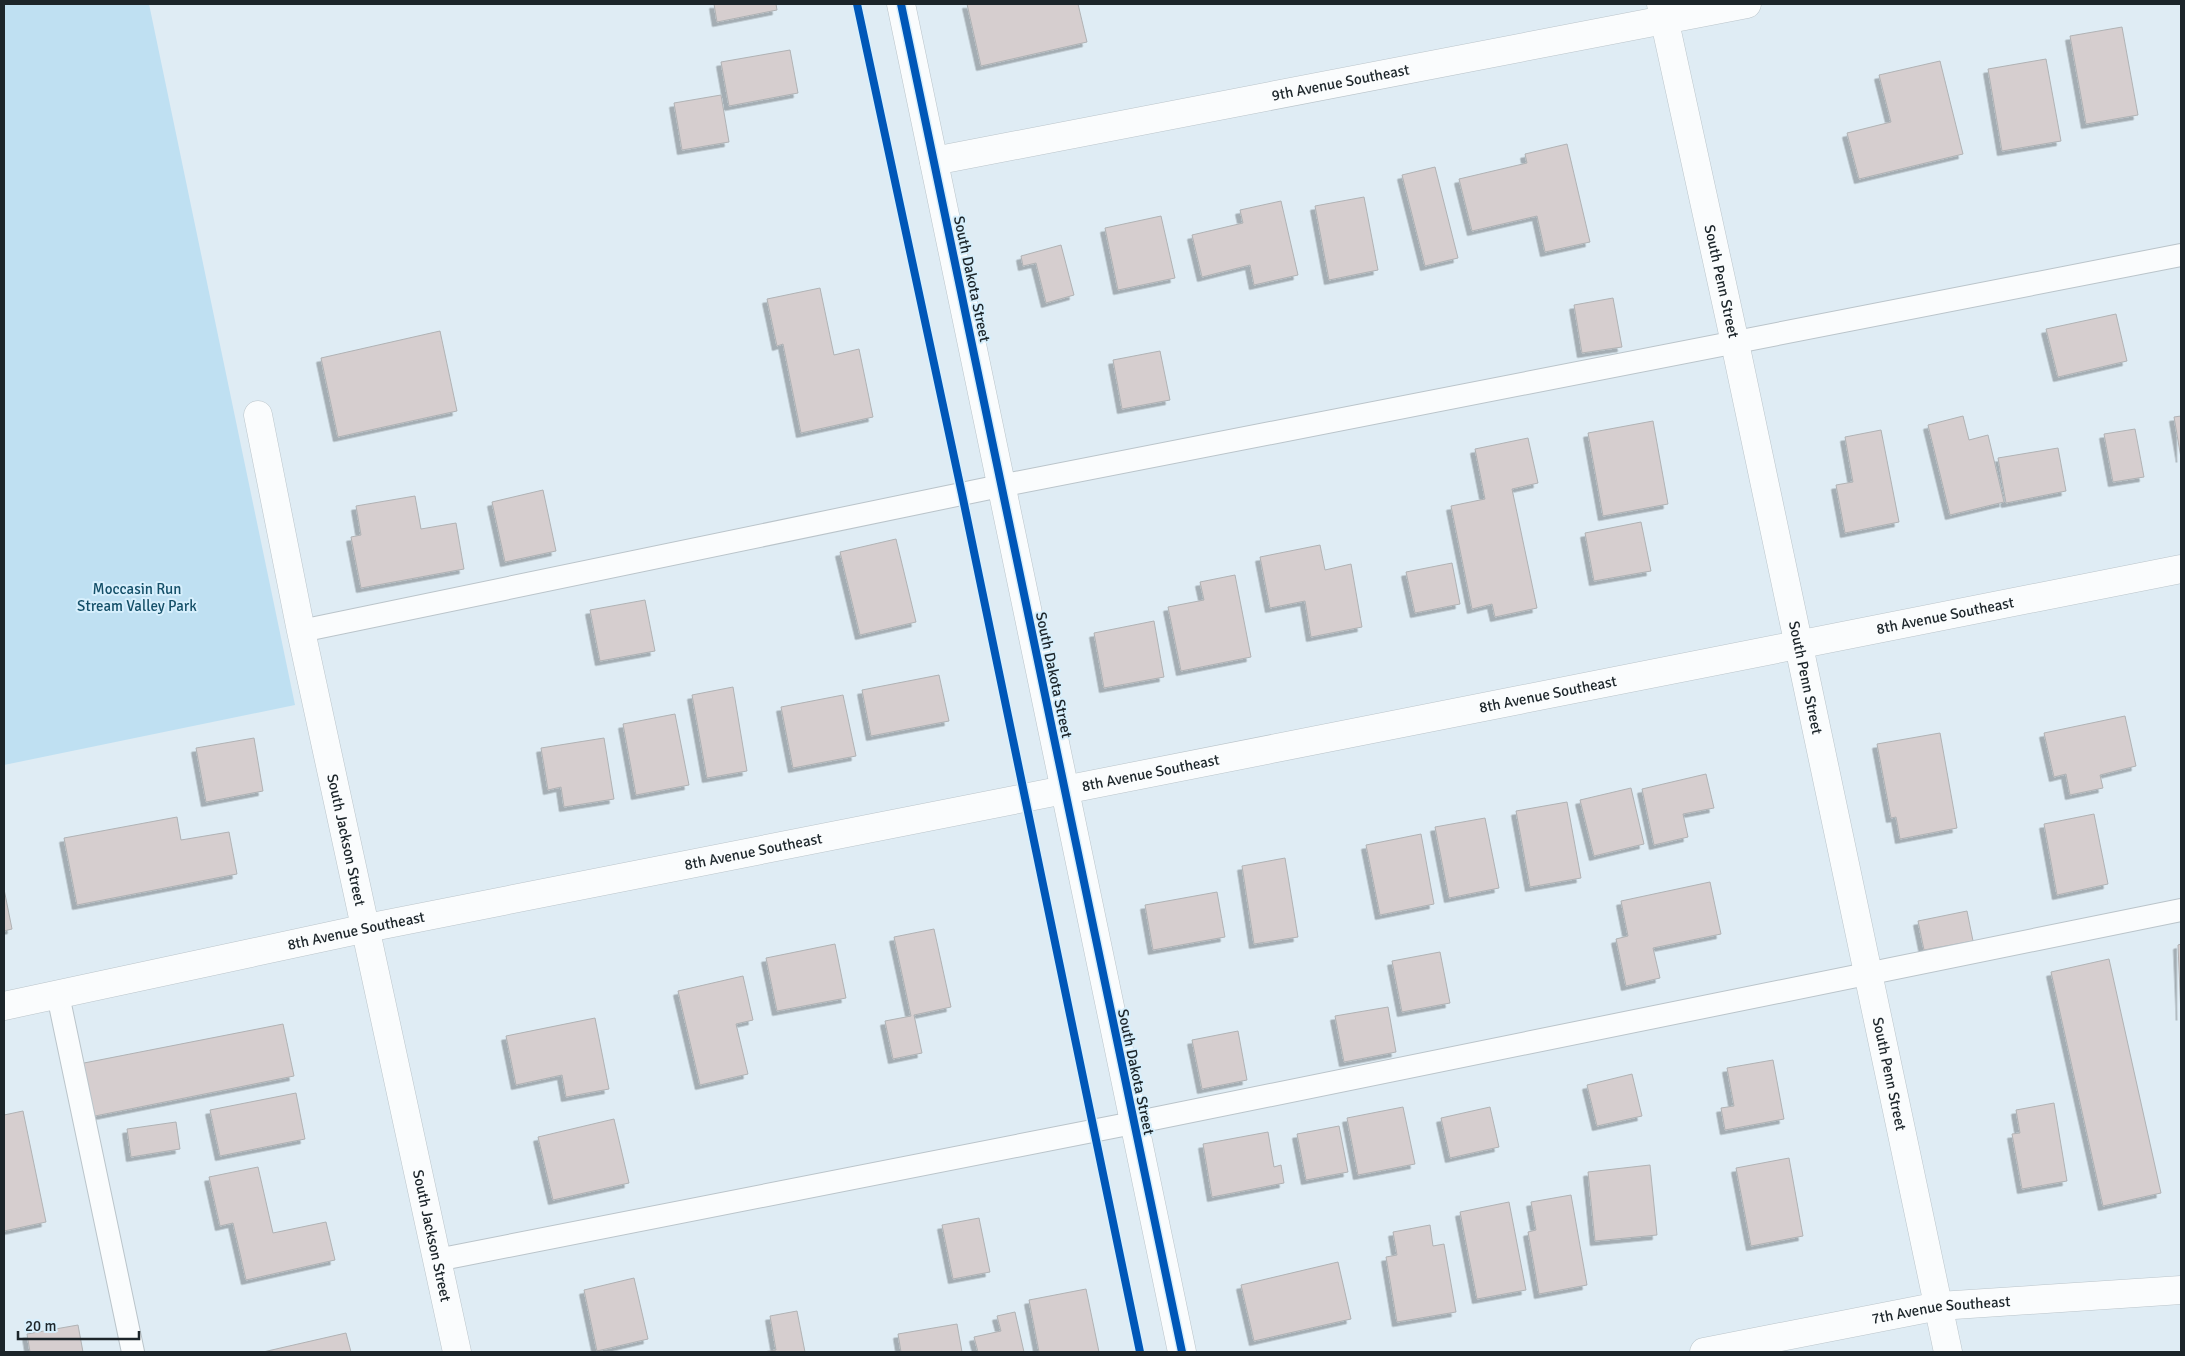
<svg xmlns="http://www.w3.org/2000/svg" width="2185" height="1356" viewBox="0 0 2185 1356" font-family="Signika,sans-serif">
  <defs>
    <filter id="shadow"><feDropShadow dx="-4.5" dy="4.5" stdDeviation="0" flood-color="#0004"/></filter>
  </defs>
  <rect width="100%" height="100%" fill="#dfecf4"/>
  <path fill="#bfe0f2" d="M4,4H149L295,705L4,765Z"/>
  <path fill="#d6cecf" stroke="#b0b2b4" filter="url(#shadow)" d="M714,4H776L777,10L717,22Z
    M967,4H1078L1087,42L981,66Z
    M2122,27L2138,115L2086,124L2070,36Z
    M790,50L798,93L729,106L721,62Z
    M2046,59L2061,141L2002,151L1988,69Z
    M1940,61L1963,154L1859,179L1847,133L1891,122L1879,75Z
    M721,95L729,142L682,150L674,103Z
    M1567,144L1590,242L1545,252L1537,216L1472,231L1459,179L1527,163L1525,154Z
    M1435,167L1458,258L1425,266L1402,175Z
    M1364,197L1378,270L1329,280L1315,206Z
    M1281,201L1298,275L1254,285L1250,265L1202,277L1192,235L1243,223L1240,210Z
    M1161,216L1175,278L1118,290L1105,228Z
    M1061,245L1074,295L1046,303L1036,263L1023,266L1021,256Z
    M820,288L834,355L859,349L873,417L801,433L783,344L777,346L767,299Z
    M1613,298L1622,347L1582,353L1574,305Z
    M2116,314L2127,361L2058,377L2046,329Z
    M440,331L457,411L338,437L321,358Z
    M1160,351L1170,400L1122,409L1113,360Z
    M1963,416L1969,440L1988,435L2004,502L1950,515L1928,425Z
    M2181,416V458L2174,417Z
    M1653,421L1668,504L1603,516L1588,433Z
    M2135,429L2144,477L2113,482L2104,434Z
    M1881,430L1899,522L1845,533L1836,485L1853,482L1845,437Z
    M1528,438L1538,483L1512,489L1537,608L1495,617L1492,604L1472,609L1451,506L1485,499L1475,449Z
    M2058,448L2066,491L2006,503L1998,458Z
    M543,490L556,551L505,562L492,502Z
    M415,496L421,529L456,523L464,569L361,588L351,537L361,535L356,506Z
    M1641,522L1651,571L1594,581L1585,533Z
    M896,539L916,622L860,635L840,552Z
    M1320,545L1325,570L1351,564L1362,627L1311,637L1305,601L1270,608L1260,557Z
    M1452,563L1460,604L1415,613L1406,572Z
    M1235,575L1251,657L1181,671L1168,607L1204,600L1200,582Z
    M645,600L655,651L600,661L590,610Z
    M1154,621L1164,677L1104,688L1094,633Z
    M939,675L949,721L871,736L862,690Z
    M733,687L747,771L707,778L692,695Z
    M843,695L856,756L793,768L781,707Z
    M675,714L689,785L636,795L623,724Z
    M2125,716L2136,766L2100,775L2103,788L2070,795L2066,774L2054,777L2044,733Z
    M1940,733L1957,828L1900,839L1896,817L1891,818L1877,744Z
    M254,738L263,791L206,802L196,748Z
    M604,738L614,799L564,807L561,787L548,790L541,748Z
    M1706,774L1714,808L1683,814L1688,837L1654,845L1642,789Z
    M1631,788L1644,844L1594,856L1580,800Z
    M1567,802L1581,878L1530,887L1516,811Z
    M2094,814L2108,884L2057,895L2044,824Z
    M177,817L181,840L229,832L237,874L77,905L64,838Z
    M1485,818L1499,888L1449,898L1435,827Z
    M1421,834L1434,904L1380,915L1366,845Z
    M1285,858L1298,937L1254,944L1242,866Z
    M1710,882L1721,934L1653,948L1660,978L1626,986L1616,939L1628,936L1621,901Z
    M4,889L12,929L4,931Z
    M1217,892L1225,937L1153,950L1145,905Z
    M1967,911L1973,941L1924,950L1918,921Z
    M934,929L951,1007L914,1015L922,1053L893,1059L885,1021L911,1016L894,937Z
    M835,944L846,998L777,1011L766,958Z
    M2181,944V1016L2178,945Z
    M1440,952L1450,1003L1402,1012L1392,961Z
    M2109,959L2161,1193L2103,1206L2051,972Z
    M743,976L753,1020L736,1024L748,1074L700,1085L678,991Z
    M1388,1007L1396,1052L1344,1062L1335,1016Z
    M595,1018L609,1089L566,1097L562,1075L516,1085L506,1036Z
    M283,1024L294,1076L90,1117L79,1064Z
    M1238,1031L1247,1080L1202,1089L1192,1040Z
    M1773,1060L1784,1119L1725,1130L1721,1108L1734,1106L1727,1068Z
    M1632,1074L1642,1116L1597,1126L1587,1085Z
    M296,1093L305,1139L220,1156L210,1110Z
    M2054,1103L2067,1181L2022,1189L2012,1134L2020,1133L2016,1110Z
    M1403,1107L1415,1164L1358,1175L1347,1118Z
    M1490,1107L1499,1147L1450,1158L1441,1118Z
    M23,1111L46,1222L4,1231V1115Z
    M614,1119L629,1183L553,1200L538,1137Z
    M176,1122L180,1149L131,1157L127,1129Z
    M1339,1126L1348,1172L1306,1180L1297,1134Z
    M1268,1132L1274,1167L1281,1165L1284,1183L1212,1197L1203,1144Z
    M1789,1158L1803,1236L1751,1246L1736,1168Z
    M1650,1165L1657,1235L1595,1241L1588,1172Z
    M258,1167L273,1233L326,1222L335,1260L246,1280L233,1223L220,1226L209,1177Z
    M1571,1195L1587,1285L1539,1294L1528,1232L1536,1230L1531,1202Z
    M1509,1202L1526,1290L1477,1299L1460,1212Z
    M979,1218L990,1272L953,1279L942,1225Z
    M1430,1225L1433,1246L1444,1244L1456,1312L1397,1322L1386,1257L1397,1255L1393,1232Z
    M1338,1262L1351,1319L1254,1341L1241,1285Z
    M634,1278L648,1339L597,1351L584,1290Z
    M1086,1289L1099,1352H1039L1029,1300Z
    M797,1311L805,1352H763L776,1350L770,1316Z
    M1015,1312L1024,1352H978L974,1337L1001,1331L997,1316Z
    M957,1324L962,1352H901L898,1334Z
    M78,1325L83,1352H30L27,1334Z
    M346,1333L351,1352H263Z"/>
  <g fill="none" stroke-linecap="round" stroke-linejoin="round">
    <g stroke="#bac4ca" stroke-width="24">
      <path id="service" d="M301,631L1000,486L2181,255
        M58,995L133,1352
        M437,1260L1133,1123L2181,910"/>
    </g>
    <g stroke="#bac4ca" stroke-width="29">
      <g id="minor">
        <path id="s1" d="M1661,4L1735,343L1948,1352"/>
        <path id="s2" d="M934,161L1747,4"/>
        <path id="s3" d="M258,415L301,631L457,1352"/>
        <path id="s4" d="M1704,1352L1939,1306L2181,1290"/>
      </g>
    </g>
    <g stroke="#bac4ca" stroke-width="29">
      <g id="tertiary">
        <path d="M901,4L1182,1352"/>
        <path id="s5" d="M4,1006L367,928L2181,569"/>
      </g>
    </g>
    <use href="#service" stroke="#fafcfd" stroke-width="22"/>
    <use href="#minor" stroke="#fafcfd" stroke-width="28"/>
    <use href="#tertiary" stroke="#fafcfd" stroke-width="28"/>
    <g stroke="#d7effc" stroke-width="11">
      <path id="cycleway" d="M857,4L962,494L1140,1352
        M901,4L1182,1352"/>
    </g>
    <use href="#cycleway" stroke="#0057b8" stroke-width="8"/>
  </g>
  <g text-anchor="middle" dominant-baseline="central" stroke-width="4" stroke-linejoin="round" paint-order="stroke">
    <g font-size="15" fill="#1c252a" stroke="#d7effc">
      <text stroke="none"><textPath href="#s2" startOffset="414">9th Avenue Southeast</textPath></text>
      <text transform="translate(972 279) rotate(78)">South Dakota Street</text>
      <text stroke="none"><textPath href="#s1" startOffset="284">South Penn Street</textPath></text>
      <text stroke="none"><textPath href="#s5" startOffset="1980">8th Avenue Southeast</textPath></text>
      <text transform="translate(1054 675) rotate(78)">South Dakota Street</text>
      <text stroke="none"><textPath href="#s1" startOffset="689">South Penn Street</textPath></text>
      <text stroke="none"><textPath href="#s5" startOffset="1575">8th Avenue Southeast</textPath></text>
      <text stroke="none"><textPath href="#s5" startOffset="1170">8th Avenue Southeast</textPath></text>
      <text stroke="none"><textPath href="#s3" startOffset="434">South Jackson Street</textPath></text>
      <text stroke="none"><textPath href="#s5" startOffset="765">8th Avenue Southeast</textPath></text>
      <text stroke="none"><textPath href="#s5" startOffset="360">8th Avenue Southeast</textPath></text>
      <text transform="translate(1136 1072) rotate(78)">South Dakota Street</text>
      <text stroke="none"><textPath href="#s1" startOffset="1094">South Penn Street</textPath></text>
      <text stroke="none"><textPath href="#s3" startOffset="839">South Jackson Street</textPath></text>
      <text stroke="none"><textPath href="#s4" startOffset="241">7th Avenue Southeast</textPath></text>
    </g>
    <g font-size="15" fill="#144f68" stroke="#d7effc">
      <text x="137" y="589">Moccasin Run<tspan x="137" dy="17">Stream Valley Park</tspan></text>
    </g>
  </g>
  <rect width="2185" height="1356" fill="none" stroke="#1c252a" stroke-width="10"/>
  <path d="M18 1331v8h121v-8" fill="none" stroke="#1c252a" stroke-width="2.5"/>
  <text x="25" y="1331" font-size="15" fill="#1c252a" stroke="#d7effc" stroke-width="4" paint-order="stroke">20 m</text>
</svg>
